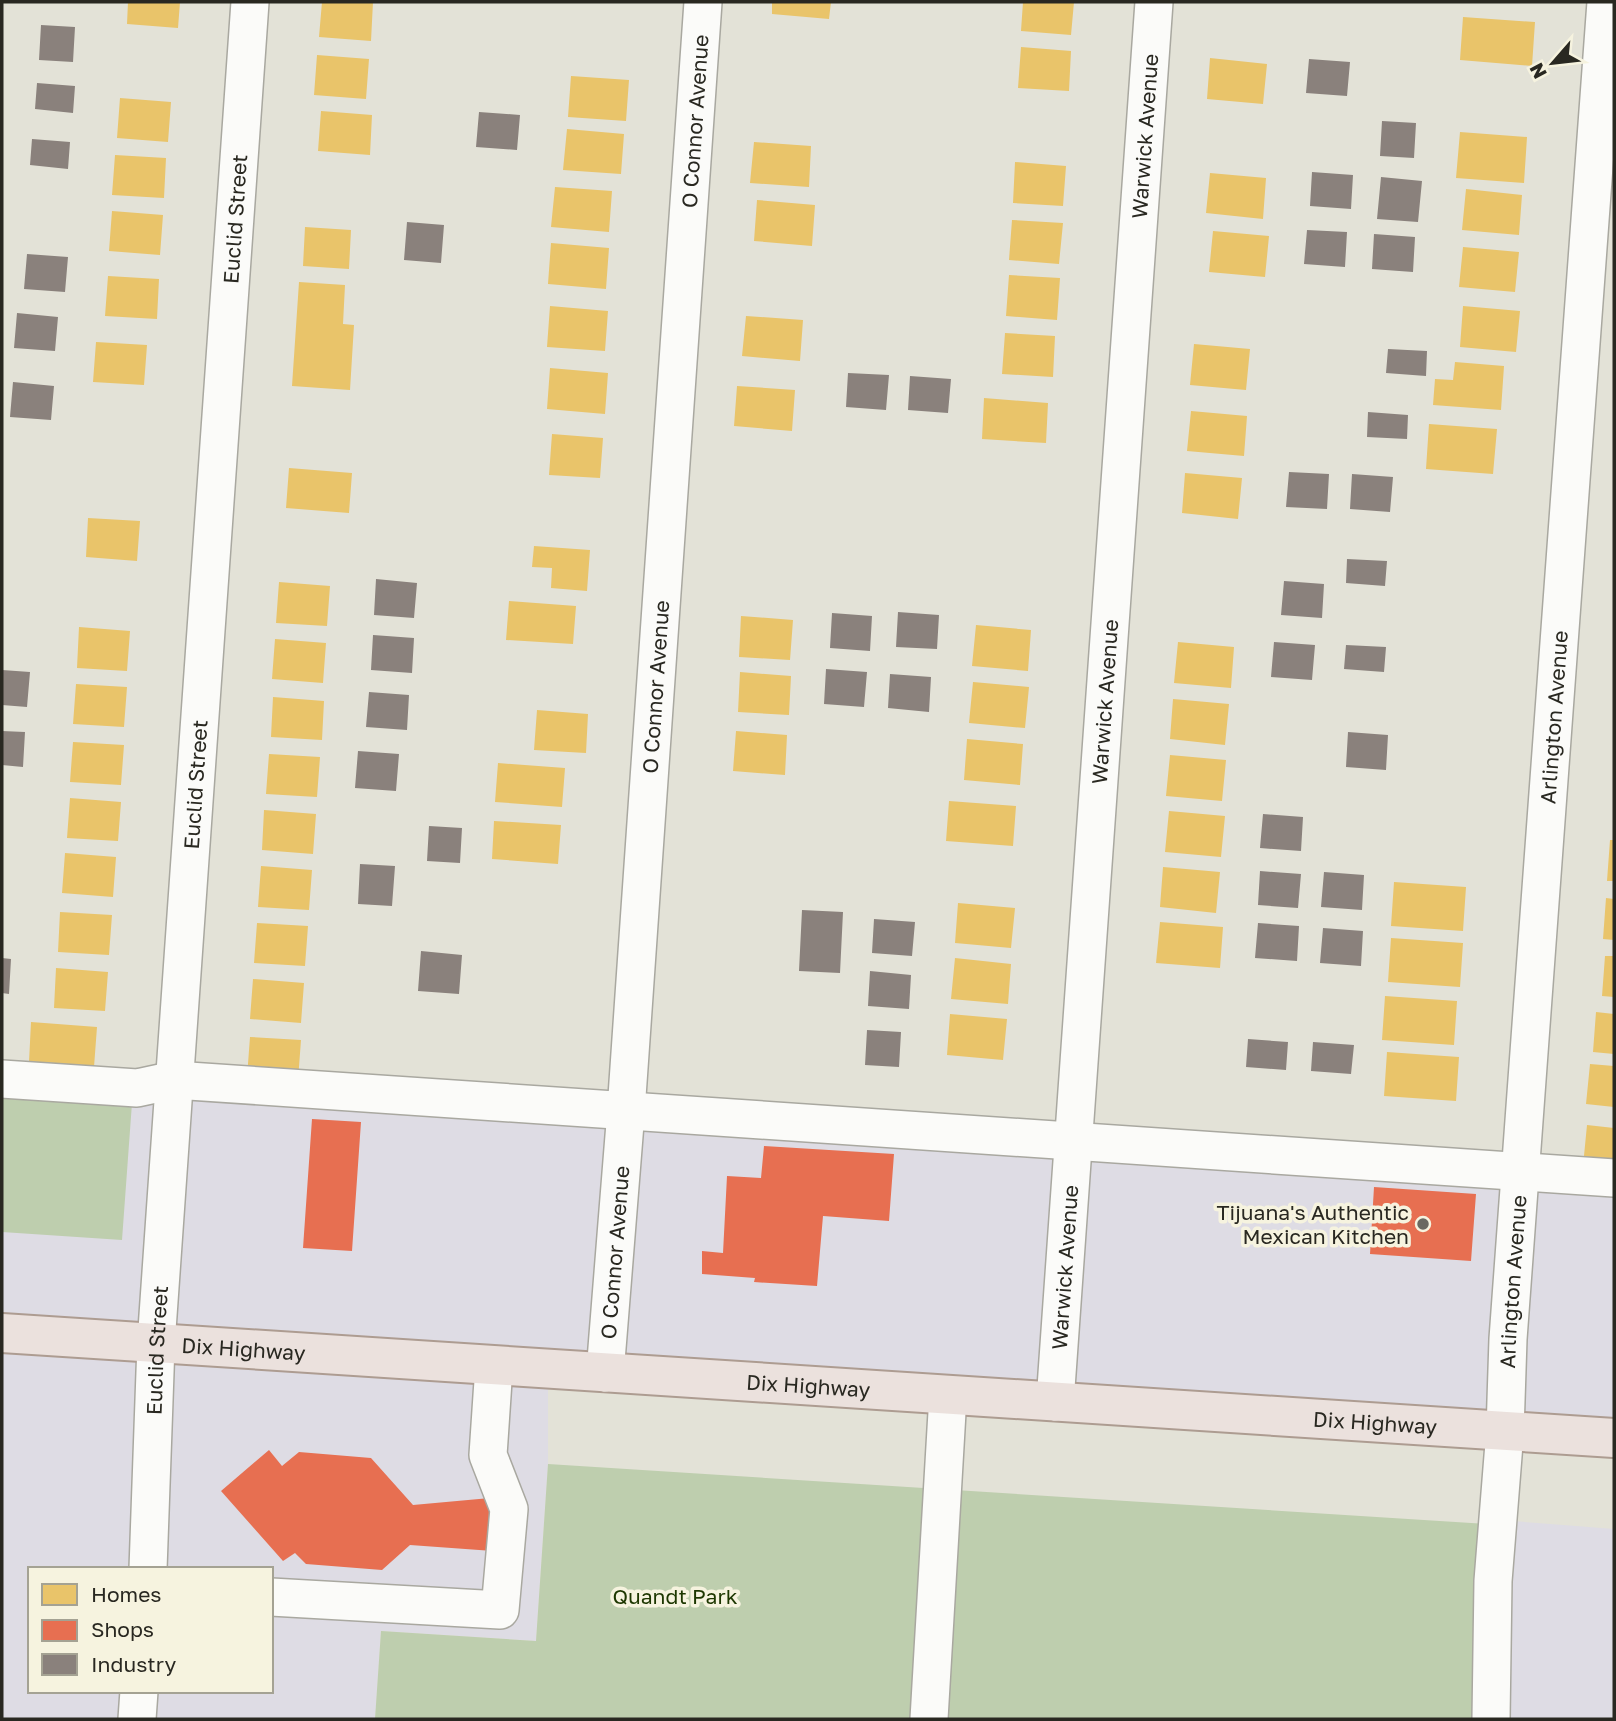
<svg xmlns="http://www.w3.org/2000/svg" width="1616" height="1721" viewBox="0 0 1616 1721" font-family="'Golos Text',sans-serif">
  <rect width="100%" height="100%" fill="#e3e2d7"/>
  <path fill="#dedce4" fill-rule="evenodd" d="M2,1079L1614,1178V1438L548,1370V1464L536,1641L381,1631L375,1719H2ZM30,1569H271V1691H30Z
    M1487,1519L1614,1529V1719H1474Z"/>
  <path fill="#beceae" d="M2,1095L132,1103L122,1240L2,1232Z
    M548,1464L1487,1524L1474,1719H375L381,1631L536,1641Z"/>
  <path fill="#e9c46a" d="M128,2H180L178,28L127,24Z
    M322,2H373L371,41L319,37Z
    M772,2H831L829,19L772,14Z
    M1023,2H1074L1071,35L1021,31Z
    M1463,17L1535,22L1532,66L1460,60Z
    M1021,47L1071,51L1069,91L1018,88Z
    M317,55L369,59L366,99L314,95Z
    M1210,58L1267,64L1263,104L1207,99Z
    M571,76L629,80L626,121L568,117Z
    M120,98L171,102L168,142L117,138Z
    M321,111L372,115L370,155L318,151Z
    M567,129L624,134L621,174L563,170Z
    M1460,132L1527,137L1524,183L1456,178Z
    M754,142L811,146L809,187L750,183Z
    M115,155L166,158L164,198L112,195Z
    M1015,162L1066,166L1063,206L1013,203Z
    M1210,173L1266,178L1263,219L1206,213Z
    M555,187L612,191L609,232L551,227Z
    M1466,189L1522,195L1519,235L1462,230Z
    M757,200L815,205L812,246L754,241Z
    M112,211L163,215L160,255L109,251Z
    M1012,220L1063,223L1059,264L1009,260Z
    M305,227L351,230L349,269L303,266Z
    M1213,231L1269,236L1265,277L1209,272Z
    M551,243L609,248L606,289L548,284Z
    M1463,247L1519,252L1515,292L1459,287Z
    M1009,275L1060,278L1057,320L1006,316Z
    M108,276L159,279L157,319L105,316Z
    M299,282L345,285L343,324L354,325L350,390L292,386Z
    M550,306L608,311L605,351L547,347Z
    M1463,306L1520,311L1516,352L1460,347Z
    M746,316L803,320L800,361L742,356Z
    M1005,333L1055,336L1053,377L1002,374Z
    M96,342L147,345L144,385L93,382Z
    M1194,344L1250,349L1246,390L1190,385Z
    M1455,362L1504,366L1501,410L1433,405L1435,379L1453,380Z
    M550,368L608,373L605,414L547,409Z
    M737,386L795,390L792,431L734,426Z
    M984,398L1048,403L1046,443L982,439Z
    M1191,411L1247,416L1244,456L1187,451Z
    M1429,424L1497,429L1493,474L1426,469Z
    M552,434L603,438L600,478L549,475Z
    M289,468L352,473L349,513L286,508Z
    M1185,473L1242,478L1238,519L1182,513Z
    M88,518L140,521L137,561L86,557Z
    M534,546L590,550L587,591L551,588L552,568L532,567Z
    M279,582L330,586L327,626L276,623Z
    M509,601L576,606L573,644L506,640Z
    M741,616L793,620L790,660L739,657Z
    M976,625L1031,630L1028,671L972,666Z
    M79,627L130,631L127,671L77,668Z
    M275,639L326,643L323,683L272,679Z
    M1178,642L1234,647L1231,688L1174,683Z
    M740,672L791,676L789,715L738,712Z
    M973,682L1029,687L1025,728L969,723Z
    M76,684L127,687L124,727L73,724Z
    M273,697L324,701L322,740L271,737Z
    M1173,699L1229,704L1225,745L1170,739Z
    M537,710L588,714L586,753L534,750Z
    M736,731L787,735L785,775L733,771Z
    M967,739L1023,744L1020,785L964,780Z
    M73,742L124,745L121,785L70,782Z
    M269,754L320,757L317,797L266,794Z
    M1170,755L1226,760L1222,801L1166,796Z
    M498,763L565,768L562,807L495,802Z
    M70,798L121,802L118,841L67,838Z
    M949,801L1016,806L1013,846L946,841Z
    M264,810L316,814L313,854L262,850Z
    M1169,811L1225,816L1221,857L1165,852Z
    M494,821L561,825L558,864L492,859Z
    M1610,840H1614V881H1607Z
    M65,853L116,857L113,897L62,893Z
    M261,866L312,870L309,910L258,907Z
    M1163,867L1220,872L1216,913L1160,907Z
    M1394,882L1466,887L1463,931L1391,926Z
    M1606,898L1614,899V940L1603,939Z
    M958,903L1015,908L1011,948L955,943Z
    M60,912L112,915L109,955L58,952Z
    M1160,922L1223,927L1220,968L1156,963Z
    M257,923L308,926L305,966L254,963Z
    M1391,938L1463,943L1460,987L1388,982Z
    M1605,956H1614V997L1602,996Z
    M955,958L1011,964L1008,1004L951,999Z
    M56,968L108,972L105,1011L54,1008Z
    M253,979L304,983L301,1023L250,1019Z
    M1385,996L1457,1001L1454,1045L1382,1040Z
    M1596,1012L1614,1014V1054L1593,1052Z
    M950,1014L1007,1019L1003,1060L947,1055Z
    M31,1022L97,1027L94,1067L29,1062Z
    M250,1037L301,1040L298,1080L247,1077Z
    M1387,1052L1459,1057L1456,1101L1384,1096Z
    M1590,1064L1614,1066V1107L1586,1104Z
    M1587,1125L1614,1128V1169L1583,1166Z"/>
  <path fill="#e76f51" d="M312,1119L361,1122L352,1251L303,1248Z
    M764,1146L894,1154L889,1221L823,1216L817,1286L754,1282L755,1278L702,1274V1251L723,1253L727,1176L761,1178Z
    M1374,1187L1476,1194L1471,1261L1370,1254Z
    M269,1450L282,1466L299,1452L371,1458L413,1505L501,1497L493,1551L410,1545L382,1570L306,1564L295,1553L283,1561L221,1491Z"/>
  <path fill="#8a817c" d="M41,25L75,27L73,62L39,60Z
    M1309,59L1350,62L1347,96L1306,93Z
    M37,83L75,86L73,113L35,109Z
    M479,112L520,115L517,150L476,147Z
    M1382,121L1416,123L1414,158L1380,156Z
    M32,139L70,142L68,169L30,165Z
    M1312,172L1353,175L1351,209L1310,206Z
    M1381,177L1422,181L1418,222L1377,219Z
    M407,222L444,225L441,263L404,260Z
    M1307,230L1347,232L1345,267L1304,264Z
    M1374,234L1415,237L1413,272L1372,269Z
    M27,254L68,257L65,292L24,289Z
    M17,313L58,317L55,351L14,348Z
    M1388,349L1427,351L1426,376L1386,373Z
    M848,373L889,375L886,410L846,407Z
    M910,376L951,379L948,413L908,410Z
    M13,382L54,386L51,420L10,417Z
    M1368,412L1408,415L1407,439L1367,437Z
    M1289,472L1329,474L1327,509L1286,507Z
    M1352,474L1393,477L1390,512L1350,509Z
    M1347,559L1387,561L1385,586L1346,583Z
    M376,579L417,583L414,618L374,615Z
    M1284,581L1324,584L1322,618L1281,615Z
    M898,612L939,615L937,649L896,647Z
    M832,613L872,616L870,651L830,648Z
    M373,635L414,638L412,673L371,670Z
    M1274,642L1315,645L1312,680L1271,677Z
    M1346,645L1386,647L1384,672L1344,669Z
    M826,669L867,672L864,707L824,704Z
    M2,670L30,672L27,707L2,705Z
    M890,674L931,677L929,712L888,708Z
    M369,692L409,695L407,730L366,727Z
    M2,731L25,732L23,767L2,765Z
    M1348,732L1388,735L1386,770L1346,767Z
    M358,751L399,754L396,791L355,788Z
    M1263,814L1303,817L1301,851L1260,848Z
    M429,826L462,828L460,863L427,861Z
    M360,864L395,866L392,906L358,904Z
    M1260,871L1301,874L1298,908L1258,905Z
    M1324,872L1364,875L1362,910L1321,907Z
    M802,910L843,912L840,973L799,971Z
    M874,919L915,922L912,956L872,953Z
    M1258,923L1299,926L1297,961L1255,958Z
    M1323,928L1363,931L1361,966L1320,963Z
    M421,951L462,955L459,994L418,991Z
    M2,958L11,959L9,994L2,993Z
    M870,971L911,975L909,1009L868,1006Z
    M867,1030L901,1032L899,1067L865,1065Z
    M1248,1039L1288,1042L1286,1070L1246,1067Z
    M1313,1042L1354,1045L1351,1074L1311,1071Z"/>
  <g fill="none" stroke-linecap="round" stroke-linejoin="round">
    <g stroke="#a9a8a0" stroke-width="40">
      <g id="minor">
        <path d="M2,1079L137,1088L174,1080L1614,1178"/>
        <path id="s1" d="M605,1373L626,1111L703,2"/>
        <path id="s2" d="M1055,1402L1154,2"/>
        <path id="s3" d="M148,1569L156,1344L250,2"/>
        <path d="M271,1597L500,1610L509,1509L488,1455L494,1366"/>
        <path d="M137,1719L139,1691"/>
        <path d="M929,1719L948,1395"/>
        <path id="s4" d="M1491,1719L1493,1581L1505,1431L1508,1339L1606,2"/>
      </g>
    </g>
    <g stroke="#ad9c91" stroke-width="42">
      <g id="major">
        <path id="s5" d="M2,1333L1614,1438"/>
      </g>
    </g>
    <use href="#minor" stroke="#fbfbf9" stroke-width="37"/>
    <use href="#major" stroke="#ebe1dd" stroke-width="38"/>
  </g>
  <circle fill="#6a6961" stroke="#f6f3df" stroke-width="2.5" cx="1423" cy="1224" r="7"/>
  <g text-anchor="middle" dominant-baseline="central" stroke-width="7" stroke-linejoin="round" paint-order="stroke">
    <g font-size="21" fill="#292821" stroke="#f6f3df">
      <text stroke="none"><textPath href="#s1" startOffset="1255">O Connor Avenue</textPath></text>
      <text stroke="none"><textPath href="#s2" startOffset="1269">Warwick Avenue</textPath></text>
      <text stroke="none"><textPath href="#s3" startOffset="1353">Euclid Street</textPath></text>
      <text stroke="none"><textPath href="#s1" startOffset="688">O Connor Avenue</textPath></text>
      <text stroke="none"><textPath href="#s2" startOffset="702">Warwick Avenue</textPath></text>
      <text stroke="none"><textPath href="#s4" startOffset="1004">Arlington Avenue</textPath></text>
      <text stroke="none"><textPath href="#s3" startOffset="786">Euclid Street</textPath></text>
      <text stroke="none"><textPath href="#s1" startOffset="121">O Connor Avenue</textPath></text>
      <text stroke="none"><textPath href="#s2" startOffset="135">Warwick Avenue</textPath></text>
      <text stroke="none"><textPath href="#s4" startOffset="438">Arlington Avenue</textPath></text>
      <text stroke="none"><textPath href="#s5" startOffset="242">Dix Highway</textPath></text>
      <text stroke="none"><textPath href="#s3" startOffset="219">Euclid Street</textPath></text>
      <text stroke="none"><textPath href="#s5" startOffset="808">Dix Highway</textPath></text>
      <text stroke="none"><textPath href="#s5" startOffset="1376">Dix Highway</textPath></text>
    </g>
    <g font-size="21" fill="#292821" stroke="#f6f3df" text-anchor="end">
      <text x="1409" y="1212">Tijuana's Authentic<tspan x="1409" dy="24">Mexican Kitchen</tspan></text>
    </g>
    <g font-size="21" fill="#1d3700" stroke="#f6f3df">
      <text x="675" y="1596">Quandt Park</text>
    </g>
  </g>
  <rect width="1616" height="1721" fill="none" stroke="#292821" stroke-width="7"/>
  <rect x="28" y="1567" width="245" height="126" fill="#f6f3df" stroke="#a4a293" stroke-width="2"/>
  <rect x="42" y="1584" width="35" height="21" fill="#e9c46a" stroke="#a4a293" stroke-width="2"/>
  <text x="91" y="1602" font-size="21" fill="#292821">Homes</text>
  <rect x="42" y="1620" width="35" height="21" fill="#e76f51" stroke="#a4a293" stroke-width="2"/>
  <text x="91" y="1637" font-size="21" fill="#292821">Shops</text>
  <rect x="42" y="1654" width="35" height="21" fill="#8a817c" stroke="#a4a293" stroke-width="2"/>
  <text x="91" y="1672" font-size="21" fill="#292821">Industry</text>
  <g transform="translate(1553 63) rotate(242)" stroke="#f6f3df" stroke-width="5" paint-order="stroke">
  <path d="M0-5L12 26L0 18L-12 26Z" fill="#292821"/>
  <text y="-10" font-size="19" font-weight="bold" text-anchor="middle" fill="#292821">N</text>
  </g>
</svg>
